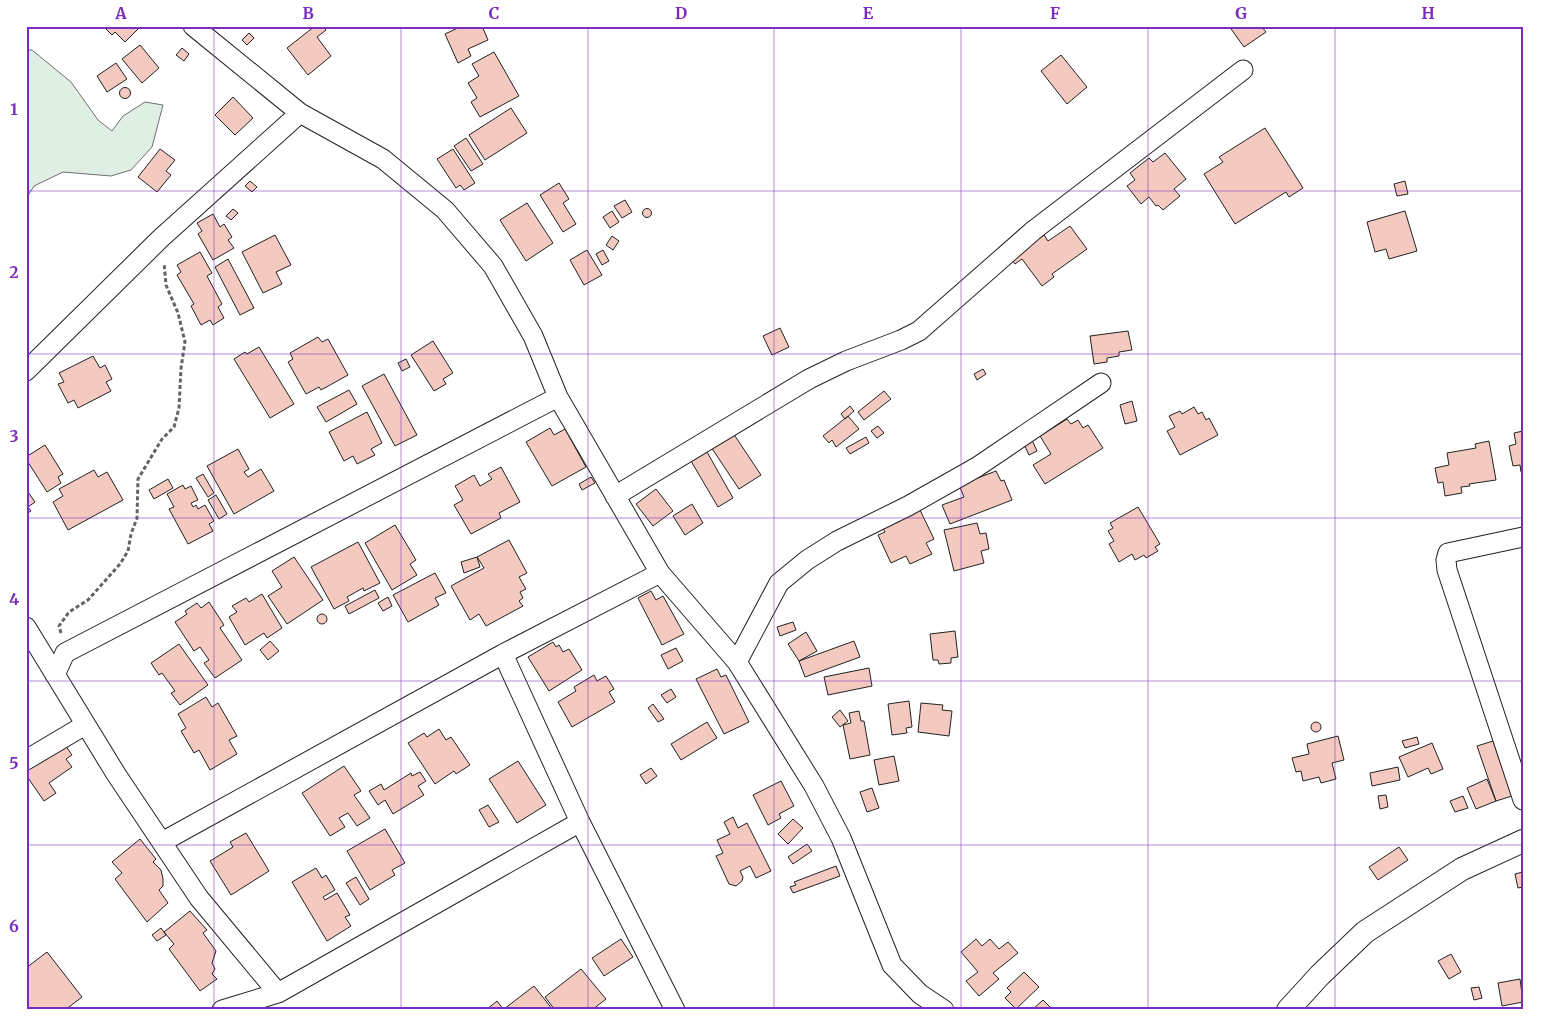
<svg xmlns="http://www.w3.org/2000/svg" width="1549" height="1036" viewBox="0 0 1549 1036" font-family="Merriweather,serif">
  <rect width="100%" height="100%" fill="#fff"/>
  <path fill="#e0efe3" stroke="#6f6f6f" d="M26,50H32L71,82L98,120L112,131L123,116L145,102L163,105L152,147L131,170L111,176L63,172L34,186L26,199Z"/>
  <path fill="#f3c9c0" stroke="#222" d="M103,26H141L125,42L115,32L112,35Z
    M315,26H323L326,30L317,37L331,56L308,75L287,48Z
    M462,26H482L488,40L468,49L471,56L458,63L445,34Z
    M1229,26H1261L1266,32L1244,47Z
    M249,33L254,38L247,45L242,40Z
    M140,45L159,68L142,83L122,59Z
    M182,48L189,54L184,61L176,55Z
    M494,52L519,96L480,117L471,102L477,98L468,83L479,76L472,64Z
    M1061,55L1087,87L1067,104L1041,71Z
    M116,63L127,79L107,92L97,76Z
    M119.5 93a5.5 5.5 0 1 1 11 0a5.5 5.5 0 1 1-11 0Z
    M233,97L253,118L235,135L215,115Z
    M511,108L527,133L485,160L469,135Z
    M1265,128L1303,188L1289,197L1286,192L1235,224L1204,174L1223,162L1219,157Z
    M466,138L483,164L471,171L454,146Z
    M160,149L175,160L166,171L171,175L157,192L138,177Z
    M453,149L475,183L464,190L460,185L456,188L437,159Z
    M1165,153L1186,179L1174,189L1180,196L1163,210L1158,205L1156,206L1149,197L1141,204L1127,186L1135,180L1130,173L1149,158L1153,162Z
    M250,181L257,187L252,192L245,186Z
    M1405,181L1408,194L1397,196L1394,184Z
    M559,183L569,199L563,203L576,224L563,232L540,195Z
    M625,200L632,212L622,218L614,206Z
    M527,203L553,243L526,261L500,220Z
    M642.5 213a4.5 4.5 0 1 1 9 0a4.5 4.5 0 1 1-9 0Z
    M233,209L238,213L231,220L226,216Z
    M612,211L619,222L610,228L603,217Z
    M1405,211L1417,251L1389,259L1386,249L1375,252L1367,222Z
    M213,214L220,227L224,224L232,237L228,240L234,248L213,260L198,234L202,231L197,223Z
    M1070,226L1087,249L1052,274L1054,277L1042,286L1022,259L1015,264L1009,255L1028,246L1044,235L1048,241Z
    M275,235L291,265L276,272L282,284L263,293L242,252Z
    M612,236L619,241L613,250L606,245Z
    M587,250L602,275L584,285L570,260Z
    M603,250L609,261L602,265L596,254Z
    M200,252L212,273L207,276L222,304L218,307L224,318L213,325L210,320L201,325L191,306L194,304L177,275L181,272L177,265Z
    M228,259L254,308L240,315L215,267Z
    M780,328L789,347L772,355L763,336Z
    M1128,331L1132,350L1119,352V356L1107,358V362L1094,364L1090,336Z
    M318,337L322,342L328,339L348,375L321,390L319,387L306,394L288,362L293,359L290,353Z
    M433,341L453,373L443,379L446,384L434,391L411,355Z
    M259,347L294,404L270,418L234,359L245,352L247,354Z
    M93,356L100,368L105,365L112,379L106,382L111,391L78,408L74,400L68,403L58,384L64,382L59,373Z
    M406,359L410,367L402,371L398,363Z
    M983,369L986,374L977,380L974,374Z
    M384,374L417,435L395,446L362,386Z
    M349,390L357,404L326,422L317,407Z
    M884,391L891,399L864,420L858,412Z
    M1132,401L1137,421L1125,424L1120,405Z
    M850,406L854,411L845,419L841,414Z
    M1194,407L1198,414L1202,412L1206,420L1209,418L1218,435L1180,455L1167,431L1175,427L1169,416L1180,411L1182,414Z
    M367,412L382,443L371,449L375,455L357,464L353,456L344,461L329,432Z
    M848,416L859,429L836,447L832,440L829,443L823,436Z
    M1067,419L1071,424L1078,420L1083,428L1088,425L1103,448L1045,484L1033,465L1051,454L1040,436Z
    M878,426L884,433L877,438L871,431Z
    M550,428L554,435L565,429L586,467L552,486L526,442Z
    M1523,431V472H1521L1520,465L1513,466L1509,446L1516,444L1514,433Z
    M733,433L761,475L739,489L711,447Z
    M866,437L869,443L850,454L846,448Z
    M1032,440L1037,451L1029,455L1024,444Z
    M1489,441L1496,480L1469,484L1470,486L1461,487L1462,493L1445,496L1443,482L1438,483L1435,468L1449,465L1447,453L1476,448L1475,444Z
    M45,445L63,474L58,477L61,483L47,492L26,459V457Z
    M238,449L249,469L244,472L248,477L261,469L274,491L234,514L207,466Z
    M707,452L733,498L718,507L691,461Z
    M501,467L520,502L499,513L501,518L471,534L454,505L463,500L455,486L474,475L480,486L492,479L488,474Z
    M94,470L98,477L107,472L123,500L68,530L53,502L63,496L59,489Z
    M996,471L1001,481L1004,480L1012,500L950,524L942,505L964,497L959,485Z
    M203,474L214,493L208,497L196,478Z
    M591,477L595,483L582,490L579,484Z
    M168,479L173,488L154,499L149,490Z
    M183,485L185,489L191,486L198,500L191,503L193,507L196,505L198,509L205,505L214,521L209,524L213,531L188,544L169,509L174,507L167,494Z
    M26,489L35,502L28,507L31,511L26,514Z
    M656,489L673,511L653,526L636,504Z
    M216,495L227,514L219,519L208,500Z
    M692,504L703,523L685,535L673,516Z
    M1138,507L1160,544L1155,547L1158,551L1146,558L1144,555L1135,560L1132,554L1119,562L1109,544L1114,541L1108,531L1113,528L1110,523Z
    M919,508L934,539L926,543L932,554L910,564L906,556L891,563L878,535L885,532L882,526Z
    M977,523L980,534L986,533L989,549L981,551L984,563L954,571L944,530Z
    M395,525L416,560L410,564L417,575L392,590L365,543Z
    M509,540L527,573L519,577L526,589L520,592L523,598L519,601L523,606L486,626L479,614L470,620L451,586L484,568L477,557Z
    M358,542L380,583L364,591L363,588L347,597L349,601L334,609L311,567Z
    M294,557L323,600L287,624L268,596L282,587L272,571Z
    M477,557L480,567L464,573L461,562Z
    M435,573L446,593L435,598L439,605L408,622L393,595Z
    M375,590L379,598L349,614L345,606Z
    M651,591L656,600L663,596L684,634L662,645L638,598Z
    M262,594L282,628L267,638L264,633L245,645L229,617L237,612L232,606L246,598L249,602Z
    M388,597L392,606L383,611L378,603Z
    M209,602L224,625L220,628L242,660L215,678L204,663L209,660L200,647L194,651L175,622L187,614L185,611L197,603L201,608Z
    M317 619a5 5 0 1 1 10 0a5 5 0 1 1-10 0Z
    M793,622L796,630L780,636L777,627Z
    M955,631L958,657L951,658V663L939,664L938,660H933L930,634Z
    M806,632L817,651L799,661L788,644Z
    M270,641L279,651L268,660L260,650Z
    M854,641L860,657L805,677L799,661Z
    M553,642L556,647L559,645L563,652L569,649L582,670L549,691L528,657Z
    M179,644L208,685L180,705L171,693L175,691L162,673L159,675L151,663Z
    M676,648L683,661L668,669L661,655Z
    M869,668L872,686L828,695L824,677Z
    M717,669L721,677L726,675L749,722L724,734L696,679Z
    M594,675L597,681L606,676L614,689L609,692L615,702L572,727L558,702L576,691L574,687Z
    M671,689L676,697L667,703L661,695Z
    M206,697L212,707L218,703L237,736L229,740L237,754L210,770L199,750L194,753L181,731L186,728L178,714Z
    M909,701L912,727L906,728L907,733L892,735L888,704Z
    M921,703L943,705L942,710L952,711L949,736L918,732Z
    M653,704L664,719L658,722L648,708Z
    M840,710L848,721L840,727L832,717Z
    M859,711L861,721H864L870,755L850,759L843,725L851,723L849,713Z
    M707,722L717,738L681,760L671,744Z
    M1311 727a5 5 0 1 1 10 0a5 5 0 1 1-10 0Z
    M439,729L446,740L451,737L470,765L456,774L454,771L435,784L408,743L424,733L427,737Z
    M1338,736L1344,760L1332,763L1336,779L1321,783L1319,777L1303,781L1301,771L1296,772L1292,758L1309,754L1307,744Z
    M1417,737L1419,744L1405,748L1402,741Z
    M1493,741L1512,796L1496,801L1477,746Z
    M63,742L72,755L66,759L72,767L49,783L56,793L44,801L26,775V769Z
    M1432,743L1443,769L1431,774L1428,768L1408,777L1399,757Z
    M894,756L899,781L879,785L874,760Z
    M518,761L546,805L517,823L489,779Z
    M344,766L361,791L354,795L370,818L357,826L348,813L339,818L345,827L330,836L302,793Z
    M1398,767L1400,780L1372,786L1370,773Z
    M651,768L657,776L646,784L640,775Z
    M420,772L426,781L418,786L424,795L393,814L385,800L378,805L369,791L381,784L384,790L411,773L412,776Z
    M1487,779L1496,801L1476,809L1467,788Z
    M781,781L794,806L779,814L781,818L768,825L753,795Z
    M872,788L879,808L867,812L860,792Z
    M1386,795L1388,807L1380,809L1378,796Z
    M1463,796L1468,808L1455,812L1450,801Z
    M488,805L499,822L489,827L479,810Z
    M733,817L738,828L747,823L771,871L756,878L750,866L740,871L743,877L742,881L736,886L729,884L716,856L723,853L717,840L730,834L724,822Z
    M793,819L803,828L788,844L778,834Z
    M385,829L405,863L392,870L395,875L370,890L347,851Z
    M246,833L269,871L231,895L210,861L233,847L230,842Z
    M140,839L156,859L153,862L161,870L163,879V886L159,890L168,903L147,922L115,879L122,873L112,862Z
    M807,844L812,851L793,864L788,857Z
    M1399,847L1408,860L1378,880L1369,867Z
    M836,866L840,876L793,893L790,887L796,885L794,882Z
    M316,868L322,878L326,875L335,890L323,897L325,900L337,893L350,915L345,917L351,926L327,941L292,882Z
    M1523,872V887L1518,888L1515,874Z
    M356,877L369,899L360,905L346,883Z
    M190,911L207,930L203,933L216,951L212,963L215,969L212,974L217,979L200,991L169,949L174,944L164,932Z
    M161,928L166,935L157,941L152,935Z
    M621,939L633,957L604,976L592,958Z
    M976,939L982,946L990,939L999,949L1008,942L1018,953L993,973L999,979L979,996L966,981L978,972L961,952Z
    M47,952L82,997L65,1010H27L26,968Z
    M1451,954L1461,972L1449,979L1438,961Z
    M581,969L606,999L592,1010H555L545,997Z
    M1024,972L1039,987L1016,1009L1005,998L1011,992L1007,988Z
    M1520,979L1523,1002L1502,1006L1498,983Z
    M534,986L553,1010H505L504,1009Z
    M1479,987L1482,998L1474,1000L1471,988Z
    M1043,1000L1051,1008L1049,1010H1032Z
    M497,1001L504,1010H486Z"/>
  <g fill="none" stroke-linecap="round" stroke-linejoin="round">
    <g stroke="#222" stroke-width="21">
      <path id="minor" d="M193,26L300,113L383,159L445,210L493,266L533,336L558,397L660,573L737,662L814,786L841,838L892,965L920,994L944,1010
        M26,371L161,238L300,113
        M615,496L809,379L846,361L901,340L919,331L1034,230L1243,70
        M1523,537L1448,553L1446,560L1447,570L1523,800
        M26,627L116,774L199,898L278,993
        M503,654L580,822L675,1010
        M737,662L779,583L807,560L837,541L908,506L977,467L1101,383
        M55,675L65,653L558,397
        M26,760L85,725
        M162,842L503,654L660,573
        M222,1010L278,993L580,822"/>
    </g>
    <g stroke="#222" stroke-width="24">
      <path id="tertiary" d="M1288,1010L1320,975L1365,932L1462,869L1523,841"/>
    </g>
    <path stroke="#646464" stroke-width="3" stroke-dasharray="4 2.5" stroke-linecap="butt" d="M61,633L59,626L69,612L88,600L120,564L128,551L131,534L137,518L138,479L162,439L174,427L179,408L181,368L185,342L178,313L166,285L164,263"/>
    <use href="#minor" stroke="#fff" stroke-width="19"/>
    <use href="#tertiary" stroke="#fff" stroke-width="22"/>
  </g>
  <path fill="none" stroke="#7b2cbf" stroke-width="1" stroke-opacity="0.55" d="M214,26V1010M401,26V1010M588,26V1010M774,26V1010M961,26V1010M1148,26V1010M1335,26V1010M26,191H1523M26,354H1523M26,518H1523M26,681H1523M26,845H1523"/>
  <rect width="1549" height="1036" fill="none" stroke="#ffffff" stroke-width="55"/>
  <rect x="28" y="28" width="1494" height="980" fill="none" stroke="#7b2cbf" stroke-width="2"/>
  <g font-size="16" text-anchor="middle" font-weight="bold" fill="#7b2cbf">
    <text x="121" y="19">A</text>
    <text x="308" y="19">B</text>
    <text x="494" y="19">C</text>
    <text x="681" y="19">D</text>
    <text x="868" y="19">E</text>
    <text x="1055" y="19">F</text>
    <text x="1241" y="19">G</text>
    <text x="1428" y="19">H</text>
    <text x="14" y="115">1</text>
    <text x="14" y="278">2</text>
    <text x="14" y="442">3</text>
    <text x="14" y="605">4</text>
    <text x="14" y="769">5</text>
    <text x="14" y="932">6</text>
  </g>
</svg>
